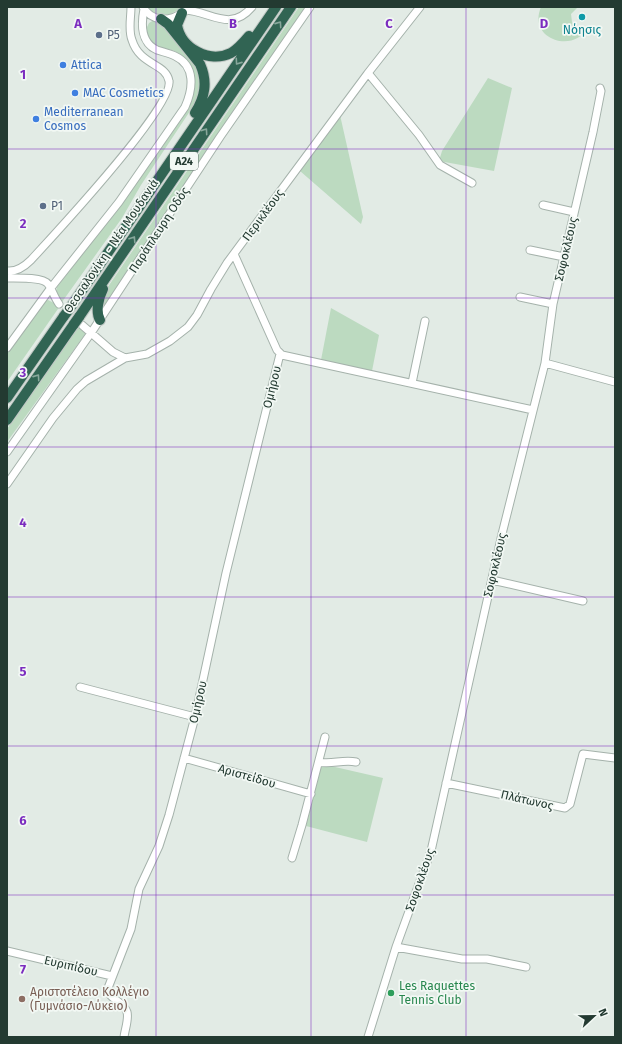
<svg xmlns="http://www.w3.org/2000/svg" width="622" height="1044" viewBox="0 0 622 1044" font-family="'Fira Sans',sans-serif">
  <rect width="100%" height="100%" fill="#e2ebe5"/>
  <path fill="#bcdac0" d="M148,7H182C171,16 157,19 148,7Z
    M299,7H307L101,313L103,294Z
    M541,7H578L571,14L572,22L578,28L588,27C575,54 527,40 541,7Z
    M154,20L163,23L189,56L198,70L201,79L198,99L141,185L122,218L62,302L56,292L57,287L145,171L189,106C198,86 196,59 172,50C164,48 156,48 150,41C147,38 147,33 146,29L149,23Z
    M488,78L512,88L494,171L439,161L442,151Z
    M340,115L363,217L361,224L300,171Z
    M48,300L60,306L7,382V354L44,301Z
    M331,308L379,335L372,371L321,360Z
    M78,326L86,333L7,442V429Z
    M322,764L383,778L367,842L306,826Z"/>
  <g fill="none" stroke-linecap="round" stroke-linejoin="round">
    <g stroke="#a5b2ab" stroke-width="9">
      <path id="minor" d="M143,7C152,22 169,22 182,13
        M185,10C210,11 230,33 252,7
        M368,73L419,135L440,165L472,183
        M543,205L574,212
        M530,250L564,257
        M234,254L277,350L282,355L533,410
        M7,271C16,272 25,266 31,260C54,235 174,106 169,81C166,63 140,66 132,40C128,30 131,18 131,7
        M7,278C16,278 43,277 48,284C52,289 54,297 59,304
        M520,297L553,304
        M82,325L113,352L125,358L147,354L170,341L188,327L197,315L211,289L227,263L368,73L420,7
        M7,348L50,289L119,202L185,107C193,89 196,66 175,56C169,53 163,52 157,50C141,43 141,24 144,9
        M545,363L615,382
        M412,383L425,321
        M7,452L91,333L220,137L310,7
        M7,484L53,418L77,389L86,381L125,358
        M492,580L583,601
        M80,687L195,717
        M184,758L311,794
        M319,762C331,765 343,759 356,762
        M446,783L565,808L570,804L583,754L615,758
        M292,858L302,825L325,737
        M396,947L462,959H487L526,967
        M7,951L112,976
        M124,1037C125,1029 129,1019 127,1012C123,1000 108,1000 108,988L131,929L139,889L159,846L169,815L195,717L226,573L280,354
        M368,1037L396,947L431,851L502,534L545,363L553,304L593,132L601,91L600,88"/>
    </g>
    <g stroke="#c1c8c5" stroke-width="12">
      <path id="highway" d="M182,13L177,25C181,48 209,64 231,53C238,49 244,42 249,36
        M161,19L168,24L200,64C208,82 205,97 195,113
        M70,308L276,7
        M79,317L291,7
        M100,320C95,311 99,297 103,289
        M7,398L64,316
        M7,420L74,324"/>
    </g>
    <use href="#minor" stroke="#fff" stroke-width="7"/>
    <use href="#highway" stroke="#316453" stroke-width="10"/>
    <g stroke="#c1c8c5" stroke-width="12" stroke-linecap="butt">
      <path id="highway-bridge" d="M64,316L70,308
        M74,324L79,317"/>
    </g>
    <use href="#highway-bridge" stroke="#316453" stroke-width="10"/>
  </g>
  <defs><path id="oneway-chevron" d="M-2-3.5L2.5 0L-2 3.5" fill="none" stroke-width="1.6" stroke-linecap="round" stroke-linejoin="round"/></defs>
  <g stroke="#88a79b">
    <use href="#oneway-chevron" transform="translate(279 24) rotate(-55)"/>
    <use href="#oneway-chevron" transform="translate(238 62) rotate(125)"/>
    <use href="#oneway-chevron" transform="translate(205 131) rotate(-55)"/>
    <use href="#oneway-chevron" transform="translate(133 239) rotate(-57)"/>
    <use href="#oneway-chevron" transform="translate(37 377) rotate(-55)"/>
  </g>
  <path fill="none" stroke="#7b2cbf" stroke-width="1" stroke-opacity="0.55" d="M156,7V1037M311,7V1037M466,7V1037M7,149H615M7,298H615M7,447H615M7,597H615M7,746H615M7,895H615"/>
  <circle fill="#0f9aa8" stroke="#f2f8f4" stroke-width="1.5" cx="582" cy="17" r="4"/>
  <g fill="#5c6f8a" stroke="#f2f8f4" stroke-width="1.5">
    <circle cx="99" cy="35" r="4"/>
    <circle cx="43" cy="206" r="4"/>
  </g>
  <g fill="#3f7fe0" stroke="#f2f8f4" stroke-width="1.5">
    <circle cx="63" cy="65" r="4"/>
    <circle cx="75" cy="93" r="4"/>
    <circle cx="36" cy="119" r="4"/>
  </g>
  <circle fill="#2e9e5b" stroke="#f2f8f4" stroke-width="1.5" cx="391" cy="993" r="4"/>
  <circle fill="#8d6e63" stroke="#f2f8f4" stroke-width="1.5" cx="22" cy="999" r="4"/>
  <g text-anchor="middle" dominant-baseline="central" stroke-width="3.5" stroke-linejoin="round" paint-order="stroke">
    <rect fill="#f2f8f4" stroke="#61736c" stroke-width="1" x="170" y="152" width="28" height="18" rx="3"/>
    <g font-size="11" font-weight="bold" fill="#233a31">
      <text x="184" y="161">Α24</text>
    </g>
    <g font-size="12" fill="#0d838f" stroke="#f2f8f4">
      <text x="582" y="30">Νόησις</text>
    </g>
    <g font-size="12" fill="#4e5e75" stroke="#f2f8f4" text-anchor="start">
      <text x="107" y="35">P5</text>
      <text x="51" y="206">P1</text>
    </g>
    <g font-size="12" fill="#366cbe" stroke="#f2f8f4" text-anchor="start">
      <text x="71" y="65">Attica</text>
      <text x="83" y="93">MAC Cosmetics</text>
      <text x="44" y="112">Mediterranean<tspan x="44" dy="14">Cosmos</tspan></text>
    </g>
    <g font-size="12" fill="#233a31" stroke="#f2f8f4">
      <text transform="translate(263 215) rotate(-54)">Περικλέους</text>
      <text transform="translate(159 230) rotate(-57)">Παράπλευρη Οδός</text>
      <text transform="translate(111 246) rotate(-56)">Θεσσαλονίκη - Νέα Μουδανιά</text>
      <text transform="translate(566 249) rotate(-77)">Σοφοκλέους</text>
      <text transform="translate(272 387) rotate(-76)">Ομήρου</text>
      <text transform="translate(495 565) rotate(-77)">Σοφοκλέους</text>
      <text transform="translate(198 702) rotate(-77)">Ομήρου</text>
      <text transform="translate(247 776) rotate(16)">Αριστείδου</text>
      <text transform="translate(527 800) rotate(13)">Πλάτωνος</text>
      <text transform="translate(420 880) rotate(-71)">Σοφοκλέους</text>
      <text transform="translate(71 966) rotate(13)">Ευριπίδου</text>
    </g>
    <g font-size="12" fill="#27864d" stroke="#f2f8f4" text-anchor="start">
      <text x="399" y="986">Les Raquettes<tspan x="399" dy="14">Tennis Club</tspan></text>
    </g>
    <g font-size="12" fill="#785e54" stroke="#f2f8f4" text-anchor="start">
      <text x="30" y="992">Αριστοτέλειο Κολλέγιο<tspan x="30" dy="14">(Γυμνάσιο-Λύκειο)</tspan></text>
    </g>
  </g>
  <g font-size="13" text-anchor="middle" font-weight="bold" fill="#7b2cbf" stroke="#f2f8f4" stroke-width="3.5" stroke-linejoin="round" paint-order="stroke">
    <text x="78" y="28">A</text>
    <text x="233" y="28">B</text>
    <text x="389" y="28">C</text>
    <text x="544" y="28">D</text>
    <text x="23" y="79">1</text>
    <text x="23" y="228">2</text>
    <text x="23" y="377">3</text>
    <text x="23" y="527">4</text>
    <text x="23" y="676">5</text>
    <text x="23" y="825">6</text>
    <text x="23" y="974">7</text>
  </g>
  <rect width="622" height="1044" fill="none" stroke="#233a31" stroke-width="16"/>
  <g transform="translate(594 1016) rotate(68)" stroke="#f2f8f4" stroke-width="3" paint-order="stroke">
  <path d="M0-3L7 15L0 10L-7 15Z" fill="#233a31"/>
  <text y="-6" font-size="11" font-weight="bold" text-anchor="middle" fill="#233a31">N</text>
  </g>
</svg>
